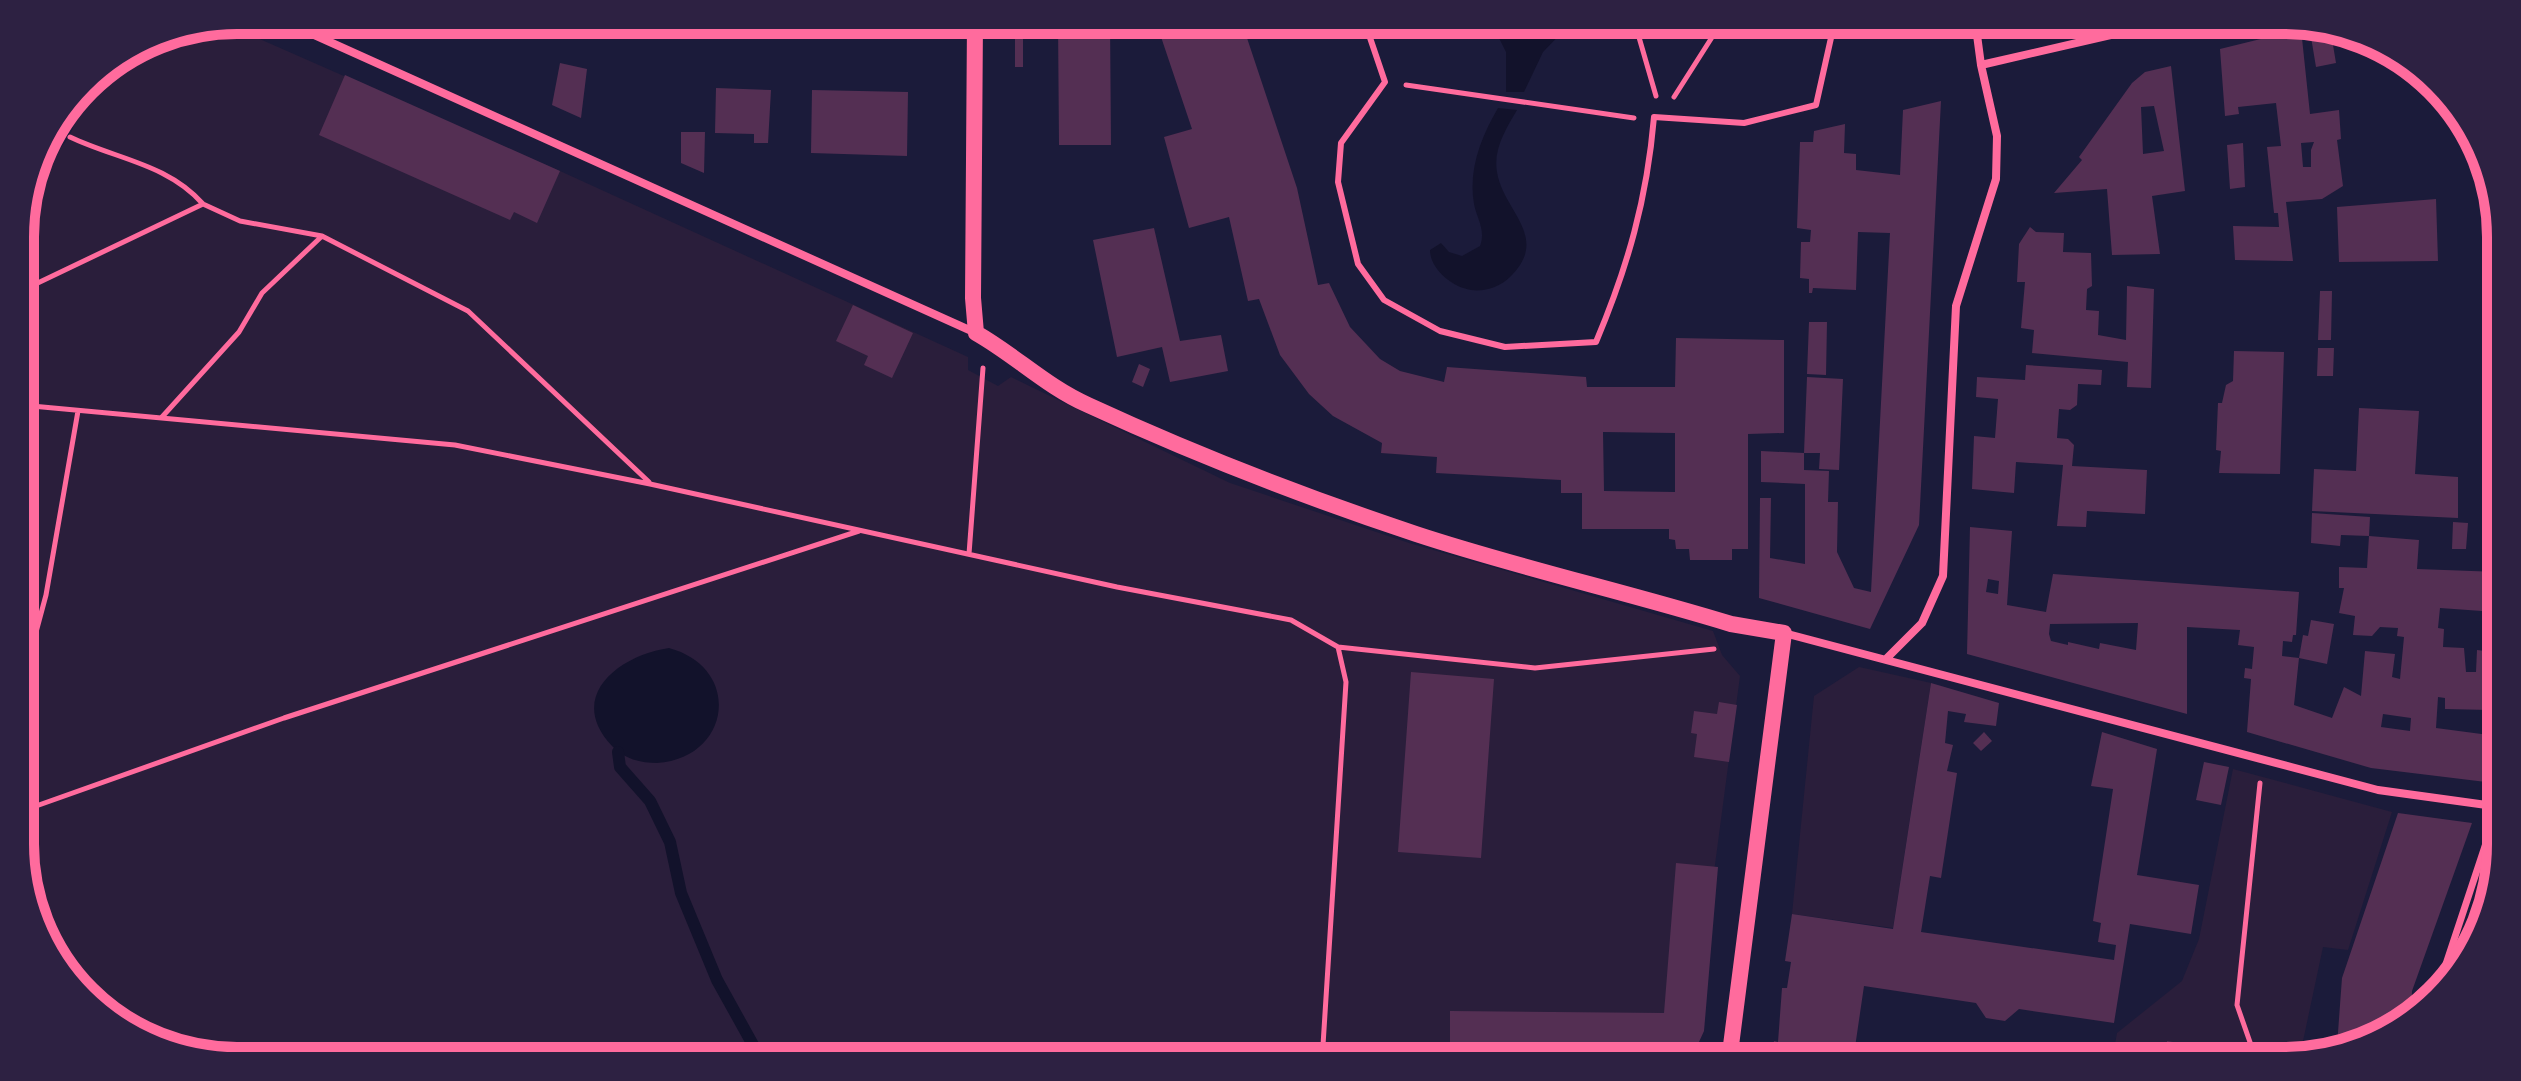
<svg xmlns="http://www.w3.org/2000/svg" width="2521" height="1081" viewBox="0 0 2521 1081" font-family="'Roboto Condensed',sans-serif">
  <rect width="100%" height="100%" fill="#1b1b3a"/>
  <path fill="#2a1e3b" d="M223,23L560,171L968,357V370L998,386L1011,377L1230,483L1409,543L1713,631L1722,655L1740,676L1689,1061H237L154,1045L65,977L22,873L21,222L38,157C84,153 73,92 98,71C137,39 176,32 223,23Z
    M1859,667L1931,683L1893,928L1792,914L1814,696Z
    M2233,769L2392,812L2348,950L2323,947L2299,1060L2112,1061L2117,1033L2182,981L2199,939Z"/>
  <path fill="#12122b" d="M1490,20H1574L1543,52L1524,92H1506V52Z
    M1498,108L1517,110C1506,129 1493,149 1497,172C1503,211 1551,237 1510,277C1500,287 1484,292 1471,290C1452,287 1430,269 1430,250L1441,243L1449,252L1462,256L1480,246C1486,230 1477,219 1474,204C1468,170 1481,137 1498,108Z
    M669,648C743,668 731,758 657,763C641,763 624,759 612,746C565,696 620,655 669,648Z"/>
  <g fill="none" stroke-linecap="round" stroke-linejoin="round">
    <path stroke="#12122b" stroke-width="12" d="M618,752L620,767L650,801L670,842L681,893L717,980L762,1061"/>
  </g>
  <path fill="#542f53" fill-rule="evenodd" d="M582,20H784L783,39L582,35Z
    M889,20H932V29H889Z
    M1015,20H1023V67H1015Z
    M1058,20H1110L1111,145H1059Z
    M1172,20H1241L1297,188L1318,285L1329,283L1350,327L1380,359L1400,371L1444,382L1447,367L1586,377L1587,387H1675L1676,338L1784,340V433L1748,434V549H1732V560H1690L1689,549H1676L1675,540L1669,539V529H1582V493H1561V480L1436,473L1437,457L1381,453L1382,443L1333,416L1309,394L1280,355L1259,299L1248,301L1229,217L1189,228L1164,137L1192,129L1157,25ZM1603,432L1675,433V492L1604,491Z
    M2301,29L2310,114L2339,110L2341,139L2337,140L2343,186L2322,199L2286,202L2293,261L2235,260L2233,226L2279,227L2278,213H2274L2267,147L2281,146L2276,103L2238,107L2239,114L2225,116L2220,49ZM2314,142L2311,150V167H2303L2301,143Z
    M2331,33L2336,63L2316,67L2311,37Z
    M560,63L587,69L581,118L552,105Z
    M2171,66L2185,191L2152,196L2160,254L2112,255L2107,189L2054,193L2082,160L2079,157L2132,83L2145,72ZM2154,106L2164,151L2143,154L2141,107Z
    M345,75L560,171L537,223L514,212L510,220L319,135Z
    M716,88L771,90L768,143H754V134L715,133Z
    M812,90L908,92L907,156L811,153Z
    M1941,101L1919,525L1870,629L1759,598L1760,498H1771L1770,558L1805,564V484L1761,482V451L1804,453V470L1829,471L1828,502H1838L1837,552L1854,588L1871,592L1890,233L1858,232L1856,290L1813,288L1812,293H1809V279L1800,278L1801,242H1810L1811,230L1797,228L1800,142H1813L1814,131L1845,124L1844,153L1856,154V170L1900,175L1903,110Z
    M681,132H705L704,173L681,163Z
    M2243,143L2245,187L2230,189L2227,145Z
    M2436,199L2438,261L2339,262L2337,207Z
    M2030,227L2036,232L2064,233L2063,252L2091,253L2092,286L2087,289L2086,310L2099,311L2098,335L2126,340L2127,286L2154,289L2151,388L2127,387L2128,362L2032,353L2034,330L2021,328L2025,282H2017L2019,244Z
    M1154,228L1180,341L1221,335L1228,371L1170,382L1162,347L1117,357L1093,240Z
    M2320,291H2332L2331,340H2318Z
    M853,305L913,333L892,378L864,365L868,356L836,341Z
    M1809,322H1827L1826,375L1807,374Z
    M2318,348H2334L2333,376H2317Z
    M2234,351L2284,352L2280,474L2219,473L2221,451L2216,450L2218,403H2222L2226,385L2233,381Z
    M1139,364L1150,369L1143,387L1132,382Z
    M2026,365L2102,370L2101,385L2078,384L2077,405L2070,410L2059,409L2057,438L2068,439L2074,445L2072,466L2147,470L2145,514L2087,511L2086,527L2057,526L2063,465L2016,462L2014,493L1972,489L1974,436L1995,438L1998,399L1976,397L1977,377L2025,380Z
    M1807,377L1843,379L1839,470L1819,469L1820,453H1804Z
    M2359,408L2419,411L2415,474L2458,477V518L2312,511L2314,469L2356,471Z
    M2312,513L2370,517L2369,536L2341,535L2340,546L2311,543Z
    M2453,522L2468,523L2466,549H2452Z
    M1970,527L2012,531L2007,605L2046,612L2053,574L2299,592L2296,635H2293L2292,642L2283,641L2282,656L2299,658L2294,705L2332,718L2344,687L2361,696L2365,651L2395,654L2392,677L2400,679L2404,637L2397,636L2398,628L2380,627L2372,636L2353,635L2355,616L2339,613L2344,588H2339V567L2367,568L2369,536L2419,540L2417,569L2499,572L2496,612L2440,608L2438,628L2444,629L2443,647L2464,648L2466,672H2476L2477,650L2494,652L2490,710L2445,709V698L2438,697L2436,728L2489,735L2486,782L2371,768L2247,732L2251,679L2244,678L2245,668L2252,669L2254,647L2238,645L2240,630L2187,627V714L1967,654ZM1988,579L1999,581L1998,594L1986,592ZM2138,623L2136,650L2100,643L2099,649L2068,642V645L2051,641L2049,634L2050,624ZM2383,714L2411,718L2410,731L2381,727Z
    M2311,620L2334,624L2327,664L2299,658L2303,635L2308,636Z
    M1411,672L1494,679L1481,858L1398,852Z
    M1931,683L1999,703L1996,726L1964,722L1966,714L1948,711L1945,743L1953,745L1947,771L1957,773L1941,878L1930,876L1921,932L2114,960L2116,945L2098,942L2101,923L2093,921L2113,789L2091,786L2102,732L2157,749L2137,875L2199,885L2191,934L2130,924L2114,1023L2019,1009L2005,1021L1986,1018L1976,1003L1864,986L1853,1061H1771L1774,1041L1778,1042L1782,988H1787L1791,962L1785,961L1792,914L1893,929Z
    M1719,702L1737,705L1729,762L1694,757L1697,734L1691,733L1694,711L1717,714Z
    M1984,732L1992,741L1981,751L1973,743Z
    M2204,762L2229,767L2221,805L2196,800Z
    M2398,813L2472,823L2412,991L2411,1018L2337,1046L2342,978Z
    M1676,863L1718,867L1704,1031L1693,1055L1450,1053V1011L1664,1013Z
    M2167,1041L2238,1053L2237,1061H2164Z"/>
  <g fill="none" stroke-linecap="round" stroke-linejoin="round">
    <path stroke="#ff6b9d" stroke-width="5" d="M1634,20L1656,96
      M1406,85L1634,118
      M1674,97L1723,20
      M70,137C116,159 168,164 203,204
      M21,291L203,204L240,221L322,236L468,311L649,482
      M21,405L455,445L650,484L1117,587L1291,620L1338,647L1535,668L1714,649
      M162,417L239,332L262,293L321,237
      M969,554L983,368
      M22,684L46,595L78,411
      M22,811L284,718L859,531
      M1322,1061L1346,682L1338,647
      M2249,1061L2251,1045L2237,1005L2260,783"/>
    <path stroke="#ff6b9d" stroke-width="6" d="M1364,20L1385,82L1341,143L1338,182L1358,264L1384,300L1440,331L1505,347L1596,342C1628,266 1647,199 1654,117L1744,123L1816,105L1835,20"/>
    <path stroke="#ff6b9d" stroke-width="7" d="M2438,988L2498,807"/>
    <path stroke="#ff6b9d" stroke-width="8" d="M281,20L976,333
      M1981,65L2176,20
      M1784,633L2378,790L2501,807
      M1886,659L1922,623L1943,576L1956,306L1996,179L1997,136L1981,65L1975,20"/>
    <path stroke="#ff6b9d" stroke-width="16" d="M975,20L973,298L976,333C1015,355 1047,387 1088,405C1194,454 1305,497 1416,534C1519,568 1627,592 1731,624L1784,633L1729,1061"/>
  </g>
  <path d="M0 0H2521V1081H0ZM237 34H2284A203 203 0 0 1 2487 237V844A203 203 0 0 1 2284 1047H237A203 203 0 0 1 34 844V237A203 203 0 0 1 237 34Z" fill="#2d2142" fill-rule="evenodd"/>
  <path fill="none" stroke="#ff6b9d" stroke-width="10" d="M237 34H2284A203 203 0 0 1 2487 237V844A203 203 0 0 1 2284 1047H237A203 203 0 0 1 34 844V237A203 203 0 0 1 237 34Z"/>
</svg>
